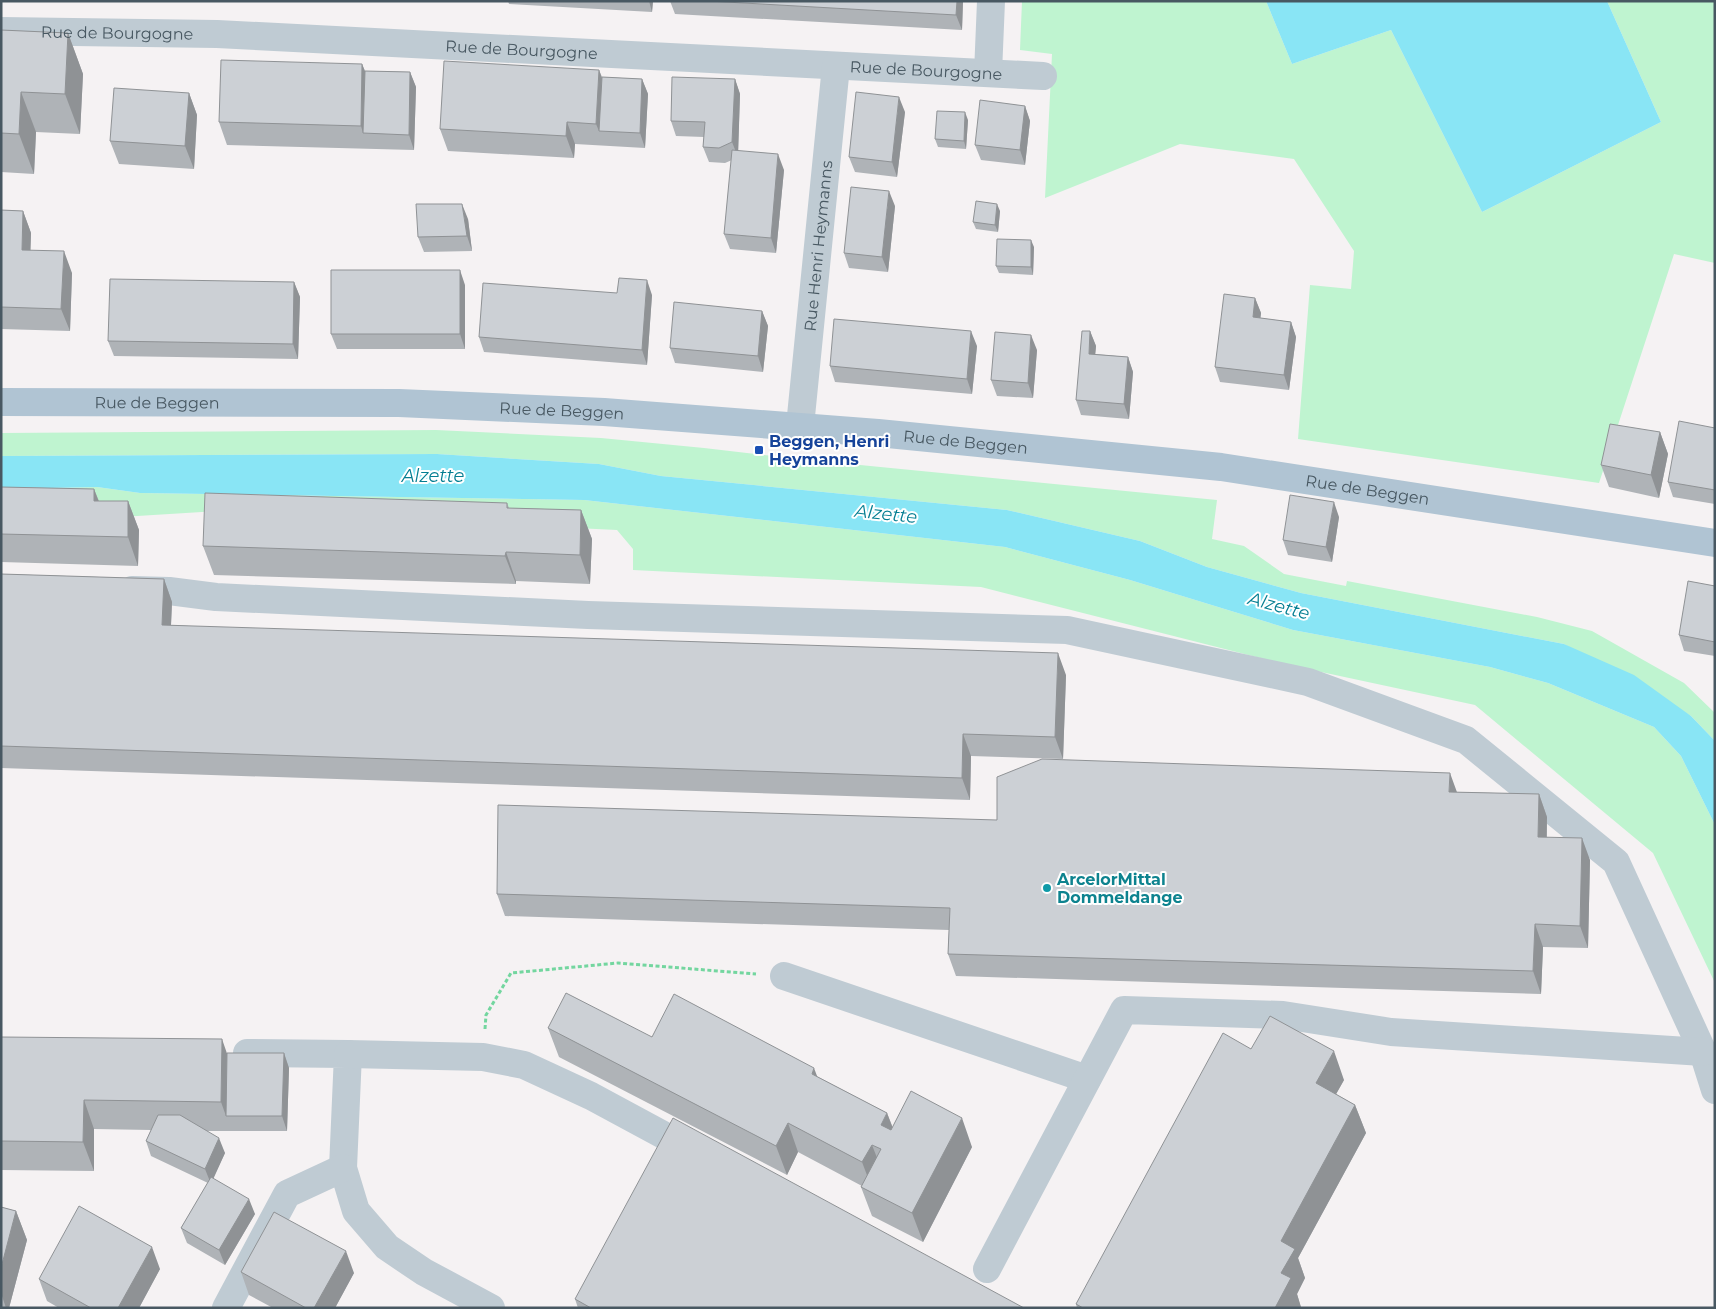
<svg xmlns="http://www.w3.org/2000/svg" width="1716" height="1309" viewBox="0 0 1716 1309" font-family="Montserrat,sans-serif">
  <rect width="100%" height="100%" fill="#f5f2f3"/>
  <path fill="#bff4d0" d="M1022,1H1266L1292,64L1391,30L1482,212L1661,122L1607,1H1715V263L1674,254L1599,483L1298,439L1310,285L1351,289L1354,251L1294,159L1180,144L1045,198L1052,54L1020,50Z
    M436,430L601,438L704,448L799,459L1217,500L1212,539L1244,546L1284,574L1346,586L1347,581L1537,617L1592,631L1684,683L1715,713V741L1691,716L1564,644L1301,593L1207,567L1140,541L1007,510L661,476L599,464L437,454L1,456V433Z
    M97,487L140,493L584,500L1005,547L1130,580L1293,630L1490,667L1548,683L1654,727L1681,756L1715,825V983L1653,853L1475,705L1284,664L981,587L633,570V549L617,530L218,511L105,518L1,489Z"/>
  <path fill="#89e5f5" d="M1266,1H1607L1661,122L1482,212L1391,30L1292,64Z
    M437,454L599,464L661,476L1007,510L1140,541L1207,567L1301,593L1564,644L1634,675L1691,716L1715,741V825L1681,756L1654,727L1548,683L1490,667L1293,630L1130,580L1005,547L584,500L140,493L97,487L1,489V456Z"/>
  <g fill="none" stroke-linecap="round" stroke-linejoin="round">
    <path stroke="#73d69f" stroke-width="3" stroke-dasharray="4 2.5" stroke-linecap="butt" d="M485,1029L486,1015L511,973L618,963L756,974"/>
    <g stroke="#bfcbd3" stroke-width="28">
      <path id="s1" d="M1,31L217,34L1043,76"/>
      <path d="M988,73L991,1"/>
      <path id="s2" d="M800,426L836,66"/>
      <path d="M132,590L169,591L216,597L588,615L1067,630L1308,682L1466,740L1616,862L1703,1052L1715,1090"/>
      <path d="M784,976L1087,1079"/>
      <path d="M247,1053L348,1054L343,1168L356,1211L387,1247L424,1272L491,1308"/>
      <path d="M348,1054L483,1057L524,1065L591,1096L667,1137"/>
      <path d="M987,1269L1124,1010L1283,1015L1391,1032L1703,1052"/>
      <path d="M226,1308L287,1194L343,1168"/>
    </g>
    <path stroke="#b0c4d3" stroke-width="28" id="s3" d="M1,402L399,403L604,412L878,433L1221,467L1715,543"/>
  </g>
  <path fill="#afb3b7" d="M508,1H653L652,12L509,4Z
    M670,1H963L962,30L675,14Z
    M1,30L68,33L83,74L80,134L36,132L34,174L1,172Z
    M362,64L365,71L410,72L416,87L414,150L227,145L219,122Z
    M599,70L602,77L642,79L648,94L645,148L575,144L574,158L448,151L440,129Z
    M735,79L740,94L738,151L784,170L776,253L730,249L724,234L732,160L725,163L709,162L703,147L704,137L676,136L671,121Z
    M189,93L197,115L194,169L119,164L110,141Z
    M1025,106L1030,121L1025,165L981,160L975,145Z
    M905,112L897,177L855,172L849,157Z
    M968,120L966,149L938,147L935,139Z
    M895,206L888,272L849,268L844,253Z
    M1,210L23,211L31,233L30,250L72,273L70,331L1,329Z
    M1000,211L998,232L976,229L973,222Z
    M468,219L472,251L424,252L418,237Z
    M1034,247L1033,275L999,273L996,266Z
    M294,282L300,297L298,359L114,356L108,341Z
    M465,285V349H337L331,334Z
    M652,295L647,365L484,352L479,337Z
    M1255,298L1261,313L1260,318L1291,322L1296,337L1289,390L1220,382L1215,367Z
    M762,311L768,326L763,372L675,363L670,348Z
    M1090,331L1096,346L1095,354L1128,357L1133,372L1129,419L1081,415L1076,400Z
    M977,346L972,394L835,382L830,366Z
    M1037,350L1033,398L997,396L991,380Z
    M1715,428V504L1673,497L1668,482Z
    M1660,432L1668,454L1659,498L1609,487L1601,465Z
    M1,487L94,489L99,501H128L139,530L138,566L1,562Z
    M507,503L509,508L581,510L592,539L590,584L516,581V584L214,575L203,546Z
    M1339,517L1332,562L1288,555L1283,540Z
    M1,574L164,579L172,602L171,625L1066,675L1063,759L971,756L970,800L1,768Z
    M1715,586V656L1684,651L1679,635Z
    M1457,792L1539,794L1547,817V837L1590,860L1588,948L1543,947L1541,994L956,976L948,954L949,930L505,916L497,894L997,820Z
    M548,1028L652,1037L818,1077L887,1113L893,1128L972,1147L923,1242L872,1216L861,1187L862,1186L798,1152L787,1175L559,1057Z
    M1,1037L227,1053H284L289,1068L287,1131H207L225,1153L213,1178L255,1214L225,1265L187,1243L181,1228L208,1183L151,1156L146,1141L151,1130L94,1129V1171L1,1170Z
    M1251,1049L1344,1080L1336,1094L1355,1105L1366,1133L1298,1258L1305,1278L1297,1294L1301,1308H1077L1076,1304Z
    M1,1207L16,1211L27,1240L9,1308H1Z
    M160,1269L139,1308H59L47,1301L39,1279Z
    M241,1272L354,1273L335,1308H273L249,1295Z
    M575,1299L1024,1308H578Z"/>
  <path fill="#8f9295" d="M649,1H653L652,12Z
    M957,1H963L962,30L956,15Z
    M68,33L83,74L80,134L65,94Z
    M362,64L371,86L363,133L361,126Z
    M599,70L607,92L599,131L596,124Z
    M410,72L416,87L414,150L409,135Z
    M642,79L648,94L645,148L640,133Z
    M735,79L740,94L738,157L732,142Z
    M21,92L36,132L34,174L19,134Z
    M189,93L197,115L194,169L185,146Z
    M899,97L905,112L897,177L892,162Z
    M1025,106L1030,121L1025,165L1020,150Z
    M965,112L968,120L966,149L964,141Z
    M567,122L575,144L574,158L566,136Z
    M778,154L784,170L776,253L771,238Z
    M889,191L895,206L888,272L882,257Z
    M462,204L468,219L472,251L467,236Z
    M997,204L1000,211L998,232L995,225Z
    M23,211L31,233L30,272L22,250Z
    M1031,240L1034,247L1033,275L1031,267Z
    M64,251L72,273L70,331L61,309Z
    M460,270L465,285V349L460,334Z
    M647,280L652,295L647,365L642,350Z
    M294,282L300,297L298,359L293,344Z
    M1255,298L1261,313L1259,332L1253,317Z
    M762,311L768,326L763,372L758,356Z
    M1291,322L1296,337L1289,390L1284,375Z
    M971,331L977,346L972,394L967,379Z
    M1090,331L1096,346L1094,369L1089,354Z
    M1031,335L1037,350L1033,398L1028,383Z
    M1128,357L1133,372L1129,419L1124,404Z
    M1660,432L1668,454L1659,498L1651,475Z
    M94,489L105,518L94,501Z
    M128,501L139,530L138,566L128,537Z
    M1334,502L1339,517L1332,562L1326,547Z
    M581,510L592,539L590,584L580,555Z
    M506,552L516,581V584L505,556Z
    M164,579L172,602L170,647L162,625Z
    M1058,653L1066,675L1063,759L1055,737Z
    M963,734L971,756L970,800L962,778Z
    M1450,773L1458,795L1449,792Z
    M1539,794L1547,817L1546,859L1538,837Z
    M1582,838L1590,860L1588,948L1580,926Z
    M1535,924L1543,947L1541,994L1533,971Z
    M222,1039L232,1068L226,1116L221,1102Z
    M1334,1051L1344,1080L1326,1112L1316,1083Z
    M284,1053L289,1068L287,1131L282,1116Z
    M814,1068L825,1097L812,1074Z
    M84,1100L94,1129V1171L83,1142Z
    M1355,1105L1366,1133L1298,1258L1305,1278L1297,1294L1301,1307L1275,1308L1281,1273V1241Z
    M887,1113L898,1142L881,1125Z
    M962,1118L972,1147L923,1242L912,1213Z
    M788,1123L798,1152L787,1175L776,1146Z
    M219,1138L225,1153L211,1184L205,1169Z
    M872,1145L883,1173L873,1191L862,1162Z
    M249,1199L255,1214L225,1265L219,1250Z
    M16,1211L27,1240L9,1308H6L1,1293V1268Z
    M152,1247L160,1269L139,1308H118Z
    M346,1251L354,1273L335,1308H314Z"/>
  <path fill="#ccd0d5" stroke="#8f9295" d="M708,1H957L956,15Z
    M1,30L68,33L65,94L21,92L19,134L1,133Z
    M221,60L362,64L361,126L219,122Z
    M444,61L599,70L596,124L567,122L566,136L440,129Z
    M365,71L410,72L409,135L363,133Z
    M602,77L642,79L640,133L599,131Z
    M672,77L735,79L732,142L719,148L703,147L705,122L671,121Z
    M114,88L189,93L185,146L110,141Z
    M856,92L899,97L892,162L849,157Z
    M980,100L1025,106L1020,150L975,145Z
    M937,111L965,112L964,141L935,139Z
    M732,150L778,154L771,238L724,234Z
    M851,187L889,191L882,257L844,253Z
    M976,201L997,204L995,225L973,222Z
    M416,204H462L467,236L418,237Z
    M1,210L23,211L22,250L64,251L61,309L1,307Z
    M997,239L1031,240V267L996,266Z
    M331,270H460V334H331Z
    M619,278L647,280L642,350L479,337L483,283L617,293Z
    M110,279L294,282L293,344L108,341Z
    M1224,294L1255,298L1253,317L1291,322L1284,375L1215,367Z
    M674,302L762,311L758,356L670,348Z
    M834,319L971,331L967,379L830,366Z
    M1082,331H1090L1089,354L1128,357L1124,404L1076,400Z
    M995,332L1031,335L1028,383L991,380Z
    M1679,421L1715,428V490L1668,482Z
    M1610,424L1660,432L1651,475L1601,465Z
    M1,487L94,489V501H128V537L1,534Z
    M205,493L507,503V508L581,510L580,555L506,552L505,556L203,546Z
    M1290,495L1334,502L1326,547L1283,540Z
    M1,574L164,579L162,625L1058,653L1055,737L963,734L962,778L1,746Z
    M1688,581L1715,586V642L1679,635Z
    M1042,759L1450,773L1449,792L1539,794L1538,837L1582,838L1580,926L1535,924L1533,971L948,954L950,908L497,894L498,805L997,820V777Z
    M566,993L652,1037L674,994L814,1068L812,1074L887,1113L881,1125L891,1130L911,1091L962,1118L912,1213L861,1187L881,1149L872,1145L862,1162L788,1123L776,1146L548,1028Z
    M1270,1016L1334,1051L1316,1083L1355,1105L1281,1241L1295,1249L1281,1273L1291,1278L1275,1308H1083L1076,1304L1223,1033L1251,1049Z
    M1,1037L222,1039L221,1102L84,1100L83,1142L1,1141Z
    M227,1053H284L282,1116H226Z
    M158,1115H180L219,1138L205,1169L146,1141Z
    M673,1118L1024,1308H591L575,1299Z
    M211,1177L249,1199L219,1250L181,1228Z
    M79,1206L152,1247L118,1308H91L39,1279Z
    M1,1207L16,1211L1,1268Z
    M274,1212L346,1251L314,1308H306L241,1272Z"/>
  <rect fill="#1a4fb4" stroke="#fff" stroke-width="2" x="754" y="445" width="10" height="10" rx="2.5"/>
  <circle fill="#0f9aa8" stroke="#fff" stroke-width="2" cx="1047" cy="888" r="5"/>
  <g text-anchor="middle" dominant-baseline="central" stroke-width="4" stroke-linejoin="round" paint-order="stroke">
    <g font-size="16" fill="#485862" stroke="#fff">
      <text stroke="none"><textPath href="#s1" startOffset="116">Rue de Bourgogne</textPath></text>
      <text stroke="none"><textPath href="#s1" startOffset="521">Rue de Bourgogne</textPath></text>
      <text stroke="none"><textPath href="#s1" startOffset="926">Rue de Bourgogne</textPath></text>
      <text stroke="none"><textPath href="#s2" startOffset="181">Rue Henri Heymanns</textPath></text>
      <text stroke="none"><textPath href="#s3" startOffset="156">Rue de Beggen</textPath></text>
      <text stroke="none"><textPath href="#s3" startOffset="561">Rue de Beggen</textPath></text>
      <text stroke="none"><textPath href="#s3" startOffset="966">Rue de Beggen</textPath></text>
      <text stroke="none"><textPath href="#s3" startOffset="1371">Rue de Beggen</textPath></text>
    </g>
    <g font-size="16" font-weight="bold" fill="#164399" stroke="#fff" text-anchor="start">
      <text x="769" y="441">Beggen, Henri<tspan x="769" dy="18">Heymanns</tspan></text>
    </g>
    <g font-size="16" font-weight="bold" fill="#0d838f" stroke="#fff" text-anchor="start">
      <text x="1057" y="879">ArcelorMittal<tspan x="1057" dy="18">Dommeldange</tspan></text>
    </g>
    <g font-size="18" font-style="italic" fill="#047e92" stroke="#fff">
      <text x="433" y="476">Alzette</text>
      <text transform="translate(886 514) rotate(6)">Alzette</text>
      <text transform="translate(1279 606) rotate(15)">Alzette</text>
    </g>
  </g>
  <rect width="1716" height="1309" fill="none" stroke="#485862" stroke-width="5"/>
</svg>
